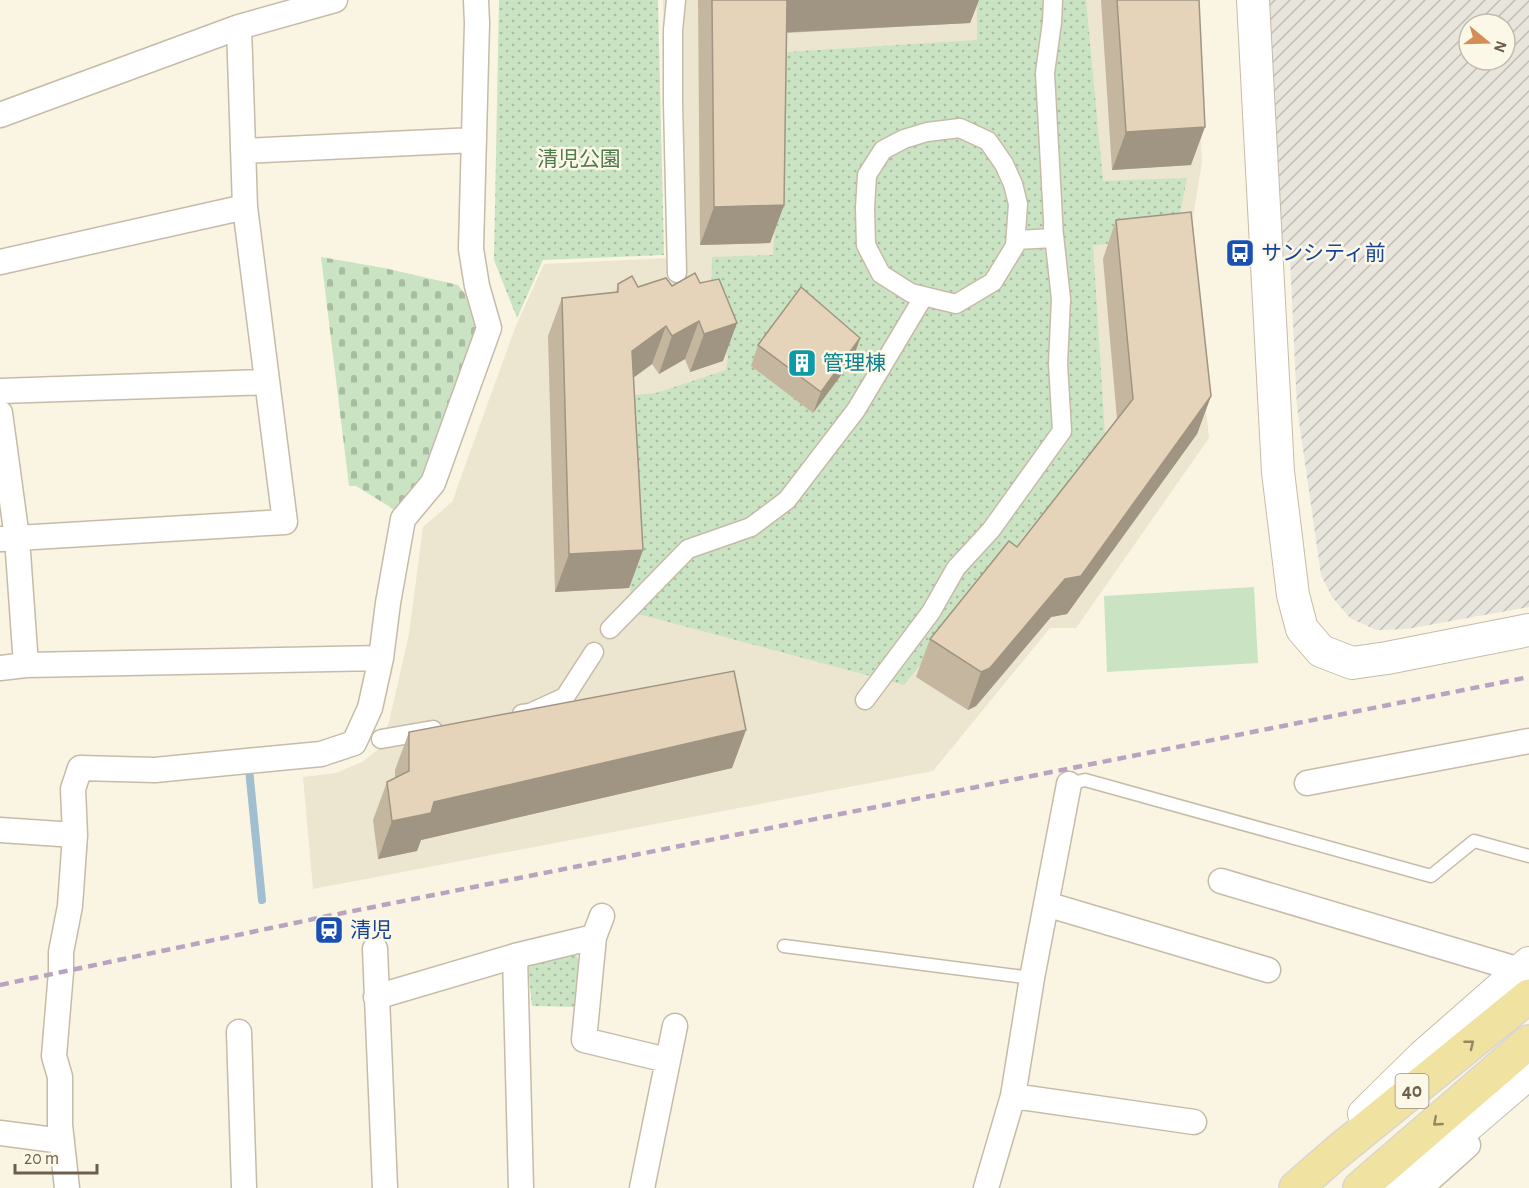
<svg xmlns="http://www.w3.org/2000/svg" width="1529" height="1188" viewBox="0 0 1529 1188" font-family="'Alegreya Sans','Noto Sans JP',sans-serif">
  <defs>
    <pattern id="industrial-furrows" width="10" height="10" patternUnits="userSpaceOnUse" patternTransform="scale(1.5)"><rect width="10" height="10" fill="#e8e5dd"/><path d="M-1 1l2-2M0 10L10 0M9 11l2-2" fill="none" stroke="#c0bdb5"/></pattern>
    <pattern id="cemetery-stones" width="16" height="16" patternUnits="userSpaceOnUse" patternTransform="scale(1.5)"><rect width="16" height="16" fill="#cae4c3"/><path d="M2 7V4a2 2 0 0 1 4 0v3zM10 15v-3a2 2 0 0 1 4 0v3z" fill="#a8bca1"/></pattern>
    <pattern id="park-dots" width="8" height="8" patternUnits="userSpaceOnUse" patternTransform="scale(1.5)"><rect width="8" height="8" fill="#cae4c3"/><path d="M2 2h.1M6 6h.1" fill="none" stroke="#a8bca1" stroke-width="1.8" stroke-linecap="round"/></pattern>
  </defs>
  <rect width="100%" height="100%" fill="#f9f5e2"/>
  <path fill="#ece5d0" d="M663,0H1193L1202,162L1189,243L1209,438L1076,628H1050L933,771L313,889L303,777L336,773L362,762L380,748L389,722L409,634L423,527L452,502L515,328L544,264L668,258Z"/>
  <path fill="url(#industrial-furrows)" fill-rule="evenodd" d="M1268,0H1529V607L1407,629L1376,630L1350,618L1332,597L1321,575L1297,407L1290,259L1277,260ZM1469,24H1505V60H1469Z"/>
  <path fill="#cae4c3" d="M1254,587L1258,663L1107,672L1104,596Z"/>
  <path fill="url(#cemetery-stones)" d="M321,257L384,268L458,285L471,302L480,329L425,480L395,510L356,486H349Z"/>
  <path fill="url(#park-dots)" d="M499,0H658L664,255L543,260L517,318L494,260Z
    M977,0H1086L1103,181L1187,178L1175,239L1093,245L1105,436L904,685L631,612L624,396L656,393L726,370L728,357L711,314L712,257L773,255L786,52L977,40Z
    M575,954L581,962L578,1007L532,1006L528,966Z"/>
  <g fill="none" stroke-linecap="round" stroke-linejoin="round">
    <path stroke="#a1bfd0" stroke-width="8" d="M249,769L262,900"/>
    <g stroke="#c6bba9" stroke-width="15">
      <path id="service" d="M1069,784L1085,780L1431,876L1474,841L1529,856
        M784,946L1032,978"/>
    </g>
    <g stroke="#c6bba9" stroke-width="21">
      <path id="pedestrian" d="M676,0L673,30V103L677,273
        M960,128L988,141L1004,164L1013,184L1018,204L1015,246L993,282L956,304L911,293L881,274L866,245L865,208L867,175L883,150L904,139L927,132Z
        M1016,240L1054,238L1045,73L1052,22L1053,0
        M610,629L688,549L751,527L787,500L856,410L924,296
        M865,700L931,612L956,568L991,530L1062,431L1058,364L1061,299L1053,226
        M522,714L530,713L565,697L594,652
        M381,739L433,730"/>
    </g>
    <g stroke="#c6bba9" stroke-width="27">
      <path id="minor" d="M0,115L239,27L335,0
        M243,151L474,140
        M0,262L245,207
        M0,391L267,382
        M0,413L17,538L26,665
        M0,539L285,522L245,207L239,27
        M0,668L26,665L381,658
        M1307,783L1529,741
        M0,830L75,835
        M1221,881L1520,970
        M1046,904L1268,970
        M602,916L594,937L584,1040L667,1060
        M375,949L385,1188
        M515,956L521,1188
        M376,997L515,956L594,937
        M239,1032L244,1188
        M1013,1096L1194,1122
        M0,1133L62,1141
        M67,1188L60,1125V1077L54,1056L61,972V952L70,906L75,835L73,789L80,768L155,770L247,761L321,754L354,743L370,708L381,658L388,603L403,519L433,483L489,328L477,286L471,249L477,23L476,0
        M642,1188L675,1026
        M986,1188L1013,1096L1032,978L1069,784
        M1420,1188L1468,1145"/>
    </g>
    <g stroke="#c6bba9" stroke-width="34">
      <path id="tertiary" d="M1253,0L1278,472L1293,595L1302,629L1321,651L1352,663L1387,658L1529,630
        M1364,1114L1423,1056L1529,963
        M1395,1188L1529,1073"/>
    </g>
    <g stroke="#d9d5d0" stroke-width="36">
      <path id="primary" d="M1296,1188L1336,1153L1529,996
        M1360,1188L1529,1042"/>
    </g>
    <use href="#service" stroke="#fff" stroke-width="12"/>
    <use href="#pedestrian" stroke="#fff" stroke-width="18"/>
    <use href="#minor" stroke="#fff" stroke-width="24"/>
    <use href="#tertiary" stroke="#fff" stroke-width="32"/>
    <use href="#primary" stroke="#f0e3a2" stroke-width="33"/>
    <path stroke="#b9a3c0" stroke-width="4.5" stroke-dasharray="9 6" stroke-linecap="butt" d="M0,985L328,916L1529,677"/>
  </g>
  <path fill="#c5b69f" d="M698,0H979L970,23L786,33L784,205L770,243L700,245Z
    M1101,0H1199L1191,165L1112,170Z
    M1116,220L1211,396L1197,434L1067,614L1051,617L976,706L968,710L916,677L930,639L1017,547L1117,419L1103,259Z
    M695,273L723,361L690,372L685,359L659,374L652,364L633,378L643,550L629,588L555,592L548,336L562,298L616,292L618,284L638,287L672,286Z
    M860,338L853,359L813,413L751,366L758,345Z
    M746,730L732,768L421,840L417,851L378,859L373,820L387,782L395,778V770L409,732Z"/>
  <path fill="#a09482" d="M785,0H979L970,23L773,33Z
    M1205,127L1191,165L1112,170L1126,132Z
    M784,205L770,243L700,245L714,207Z
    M699,321L685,359L659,374L672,336Z
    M737,323L723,361L690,372L704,334Z
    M666,326L652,364L618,389L632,351Z
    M860,338L853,359L813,413L821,392Z
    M1211,396L1197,434L1067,614L1051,617L976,706L968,710L981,672Z
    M643,550L629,588L555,592L569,554Z
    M746,730L732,768L421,840L417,851L378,859L392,821L434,802Z"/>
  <path fill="#e5d4b9" stroke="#a09482" stroke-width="1.5" d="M712,0H787L784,205L714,207Z
    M1117,0H1199L1205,127L1126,132Z
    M1191,212L1211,396L1081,576L1065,579L990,668L981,672L930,639L1009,541L1017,547L1133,399L1116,220Z
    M695,273L700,283L719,279L737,323L704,334L699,321L672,336L666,326L632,351L643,550L569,554L562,298L618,292V284L632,276L638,287L666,278L672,286Z
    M801,287L860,338L821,392L758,345Z
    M734,671L746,730L434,802L431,813L392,821L387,782L409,771V732Z"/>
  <defs><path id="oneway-chevron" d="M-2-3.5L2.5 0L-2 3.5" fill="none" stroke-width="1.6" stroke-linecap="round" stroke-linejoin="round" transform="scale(1.5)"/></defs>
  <g stroke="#948766">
    <use href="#oneway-chevron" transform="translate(1470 1044) rotate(-39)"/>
    <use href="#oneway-chevron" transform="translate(1437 1122) rotate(139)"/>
  </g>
  <defs>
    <g id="bus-square" transform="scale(1.5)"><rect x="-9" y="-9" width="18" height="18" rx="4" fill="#1a4fb4" stroke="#fcf8e8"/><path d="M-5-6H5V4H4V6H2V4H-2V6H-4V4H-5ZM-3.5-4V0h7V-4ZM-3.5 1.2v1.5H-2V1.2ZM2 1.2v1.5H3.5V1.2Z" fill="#fff"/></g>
    <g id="building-square" transform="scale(1.5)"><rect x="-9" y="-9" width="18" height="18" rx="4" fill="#0f9aa8" stroke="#fcf8e8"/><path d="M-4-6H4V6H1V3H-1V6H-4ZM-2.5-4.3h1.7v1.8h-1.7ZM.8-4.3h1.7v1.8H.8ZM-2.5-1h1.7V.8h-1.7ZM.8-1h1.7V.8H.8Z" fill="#fff"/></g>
    <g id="station-square" transform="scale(1.5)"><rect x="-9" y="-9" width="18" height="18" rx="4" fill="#1a4fb4" stroke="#fcf8e8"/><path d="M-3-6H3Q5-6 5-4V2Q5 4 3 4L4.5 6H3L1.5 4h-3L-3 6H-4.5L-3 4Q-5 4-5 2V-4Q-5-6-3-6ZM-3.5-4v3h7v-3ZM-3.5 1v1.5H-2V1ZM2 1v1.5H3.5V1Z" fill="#fff"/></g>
  </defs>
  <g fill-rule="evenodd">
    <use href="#bus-square" x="1240" y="253"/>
    <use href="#building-square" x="802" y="363"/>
    <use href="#station-square" x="329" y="930"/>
  </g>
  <g text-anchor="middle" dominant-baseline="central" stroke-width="5" stroke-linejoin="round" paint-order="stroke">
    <rect fill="#fcf8e8" stroke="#988d7b" stroke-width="1.5" x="1395.5" y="1074" width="33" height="34" rx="4.5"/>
    <g font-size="20" font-weight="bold" fill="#6d5f4c">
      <text x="1412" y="1091">40</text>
    </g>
    <g font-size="21" fill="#507c4c" stroke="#fcf8e8">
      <text x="579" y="159">清児公園</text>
    </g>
    <g font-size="21" fill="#164399" stroke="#fcf8e8" text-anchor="start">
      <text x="1261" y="253">サンシティ前</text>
      <text x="350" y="930">清児</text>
    </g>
    <g font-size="21" fill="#0d838f" stroke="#fcf8e8" text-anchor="start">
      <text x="823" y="363">管理棟</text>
    </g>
  </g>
  <g transform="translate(1487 42) rotate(109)"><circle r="28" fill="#fcf8e8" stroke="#c3bbaa" stroke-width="1.5"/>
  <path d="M0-4.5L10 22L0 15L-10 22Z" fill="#d48d56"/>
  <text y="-9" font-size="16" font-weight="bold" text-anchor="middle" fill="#6d5f4c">N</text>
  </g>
  <path d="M15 1164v9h82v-9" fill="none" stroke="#6d5f4c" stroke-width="3"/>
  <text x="24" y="1164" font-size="18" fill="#6d5f4c" stroke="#fcf8e8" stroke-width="4.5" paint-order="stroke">20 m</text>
</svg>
